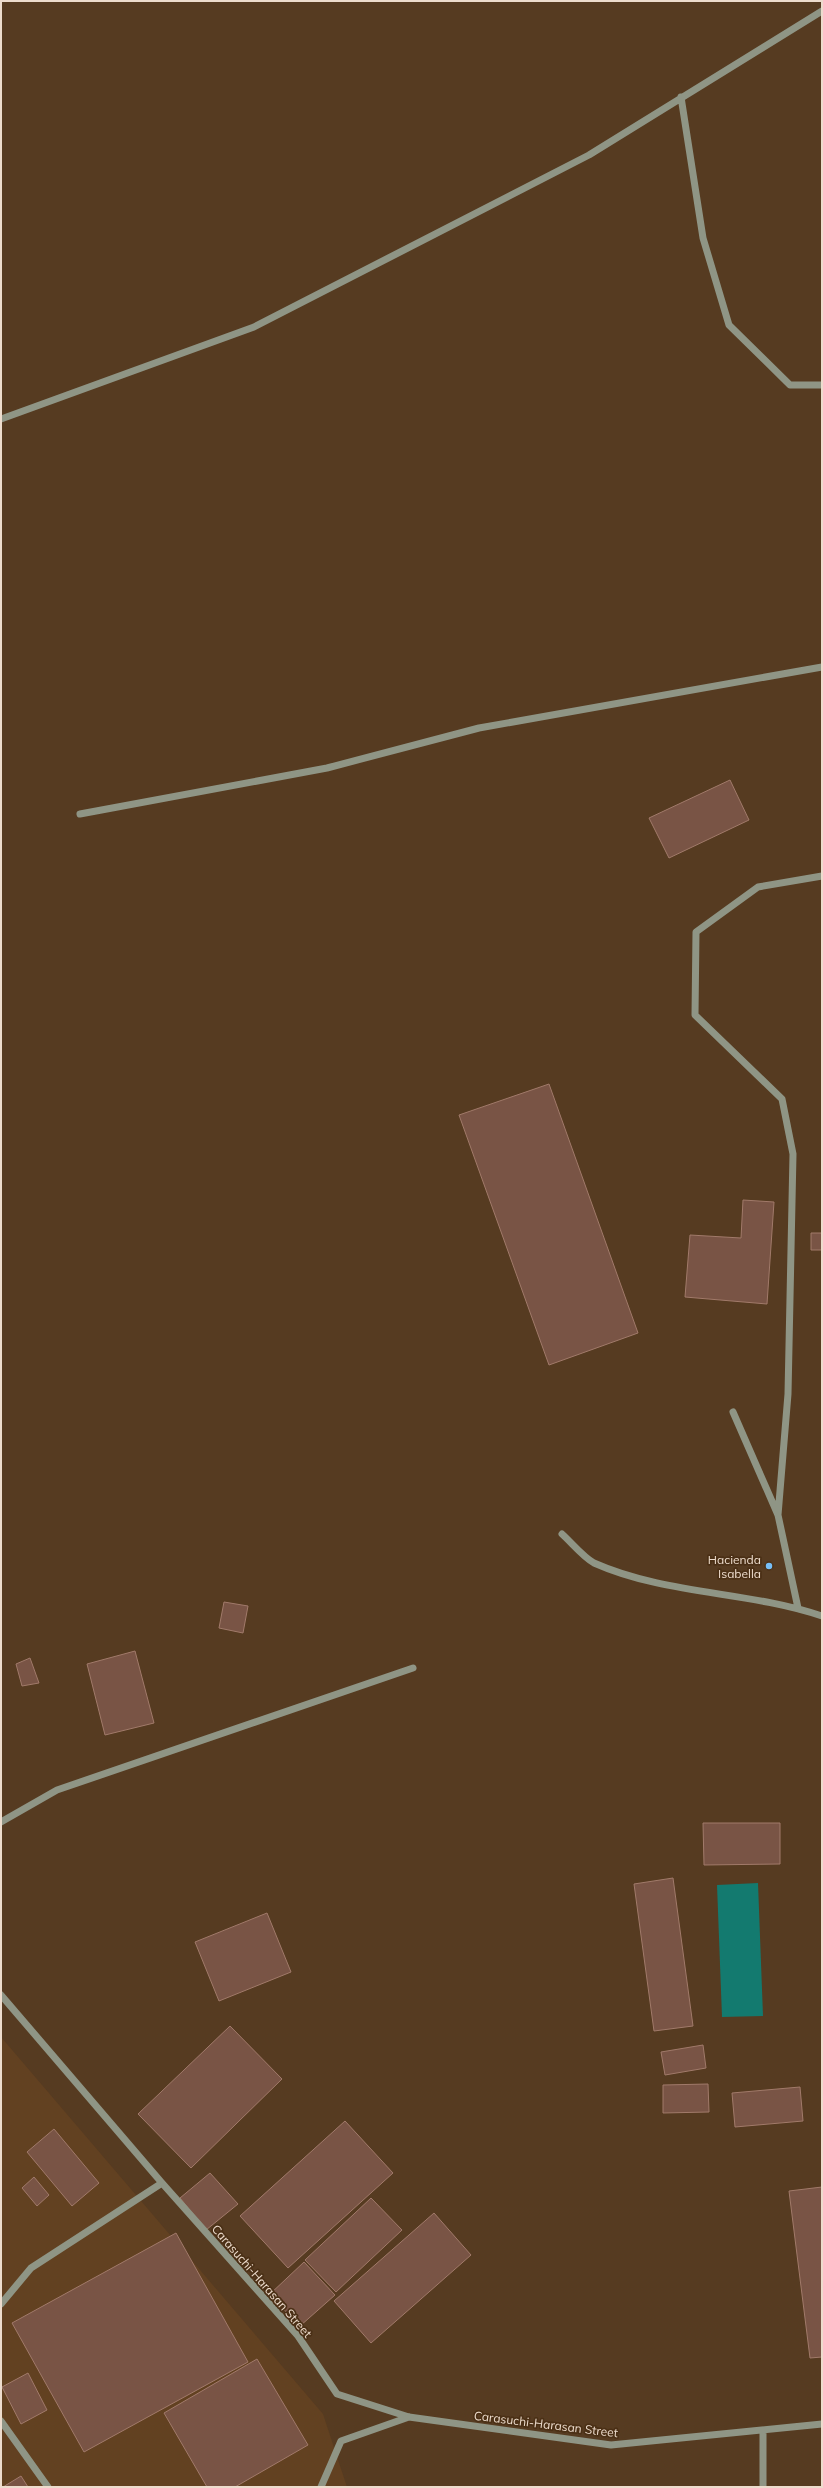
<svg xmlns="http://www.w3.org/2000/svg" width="823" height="2488" viewBox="0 0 823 2488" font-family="Mulish,sans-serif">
  <rect width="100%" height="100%" fill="#563b21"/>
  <path fill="#624121" d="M1,2037L323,2414L347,2487H1Z"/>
  <path fill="#137a6f" d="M758,1883L763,2016L722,2017L717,1885Z"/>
  <path fill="#795445" stroke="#a17a6a" d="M730,780L749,820L669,858L649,818Z
    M549,1084L638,1333L549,1365L459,1115Z
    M743,1200L774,1202L767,1304L685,1297L690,1235L741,1238Z
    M811,1233H822V1250H811Z
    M224,1602L248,1606L243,1633L219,1628Z
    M135,1651L154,1723L105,1735L87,1664Z
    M30,1658L39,1683L22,1686L16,1664Z
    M703,1823H780V1864L704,1865Z
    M673,1878L693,2026L654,2031L634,1884Z
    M267,1913L291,1972L219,2001L195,1942Z
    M230,2026L282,2079L191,2168L138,2114Z
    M703,2045L706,2068L665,2075L661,2052Z
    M708,2084L709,2112L663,2113V2085Z
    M800,2087L803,2121L735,2127L732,2093Z
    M345,2121L393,2173L288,2268L240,2216Z
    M54,2129L99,2183L72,2206L27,2152Z
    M210,2173L238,2204L206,2230L180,2198Z
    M34,2177L49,2195L37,2206L22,2188Z
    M822,2187V2357L810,2358L789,2191Z
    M371,2198L402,2230L336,2292L305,2260Z
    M434,2213L471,2255L371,2343L334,2301Z
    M176,2233L248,2362L84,2452L12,2323Z
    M304,2262L335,2295L300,2326L269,2295Z
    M257,2359L308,2445L235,2487H207L164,2413Z
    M28,2373L47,2410L21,2424L2,2387Z
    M21,2476L28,2487H3Z"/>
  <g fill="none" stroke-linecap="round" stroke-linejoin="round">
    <path stroke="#8f9585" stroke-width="7" d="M681,97L703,238L729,325L790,385H822
      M1,419L254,327L589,155L822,11
      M80,814L327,768L479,728L822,667
      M733,1412L778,1515L798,1608
      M778,1515L788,1394L793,1154L782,1099L695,1015L696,932L758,887L822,876
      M562,1534C572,1543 583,1557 594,1563C666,1595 748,1591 822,1616
      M1,1822L57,1790L413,1668
      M1,1995L162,2183L298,2336L337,2394L409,2417L611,2445L822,2424
      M1,2304L31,2268L162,2183
      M1,2421L48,2487
      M763,2430V2487
      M321,2487L341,2441L409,2417"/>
  </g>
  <circle fill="#77bff7" stroke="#4b3016" stroke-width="1.5" cx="769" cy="1566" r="4"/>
  <g text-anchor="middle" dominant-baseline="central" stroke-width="3.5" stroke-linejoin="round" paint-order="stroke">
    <g font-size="12" fill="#eddccd" stroke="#4b3016" text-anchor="end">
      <text x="761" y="1559">Hacienda<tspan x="761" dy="14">Isabella</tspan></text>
    </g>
    <g font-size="12" fill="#eddccd" stroke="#4b3016">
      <text transform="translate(262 2281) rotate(49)">Carasuchi-Harasan Street</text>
      <text transform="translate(546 2424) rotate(7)">Carasuchi-Harasan Street</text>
    </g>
  </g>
  <rect width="823" height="2488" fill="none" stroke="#eddccd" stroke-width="4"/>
</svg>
